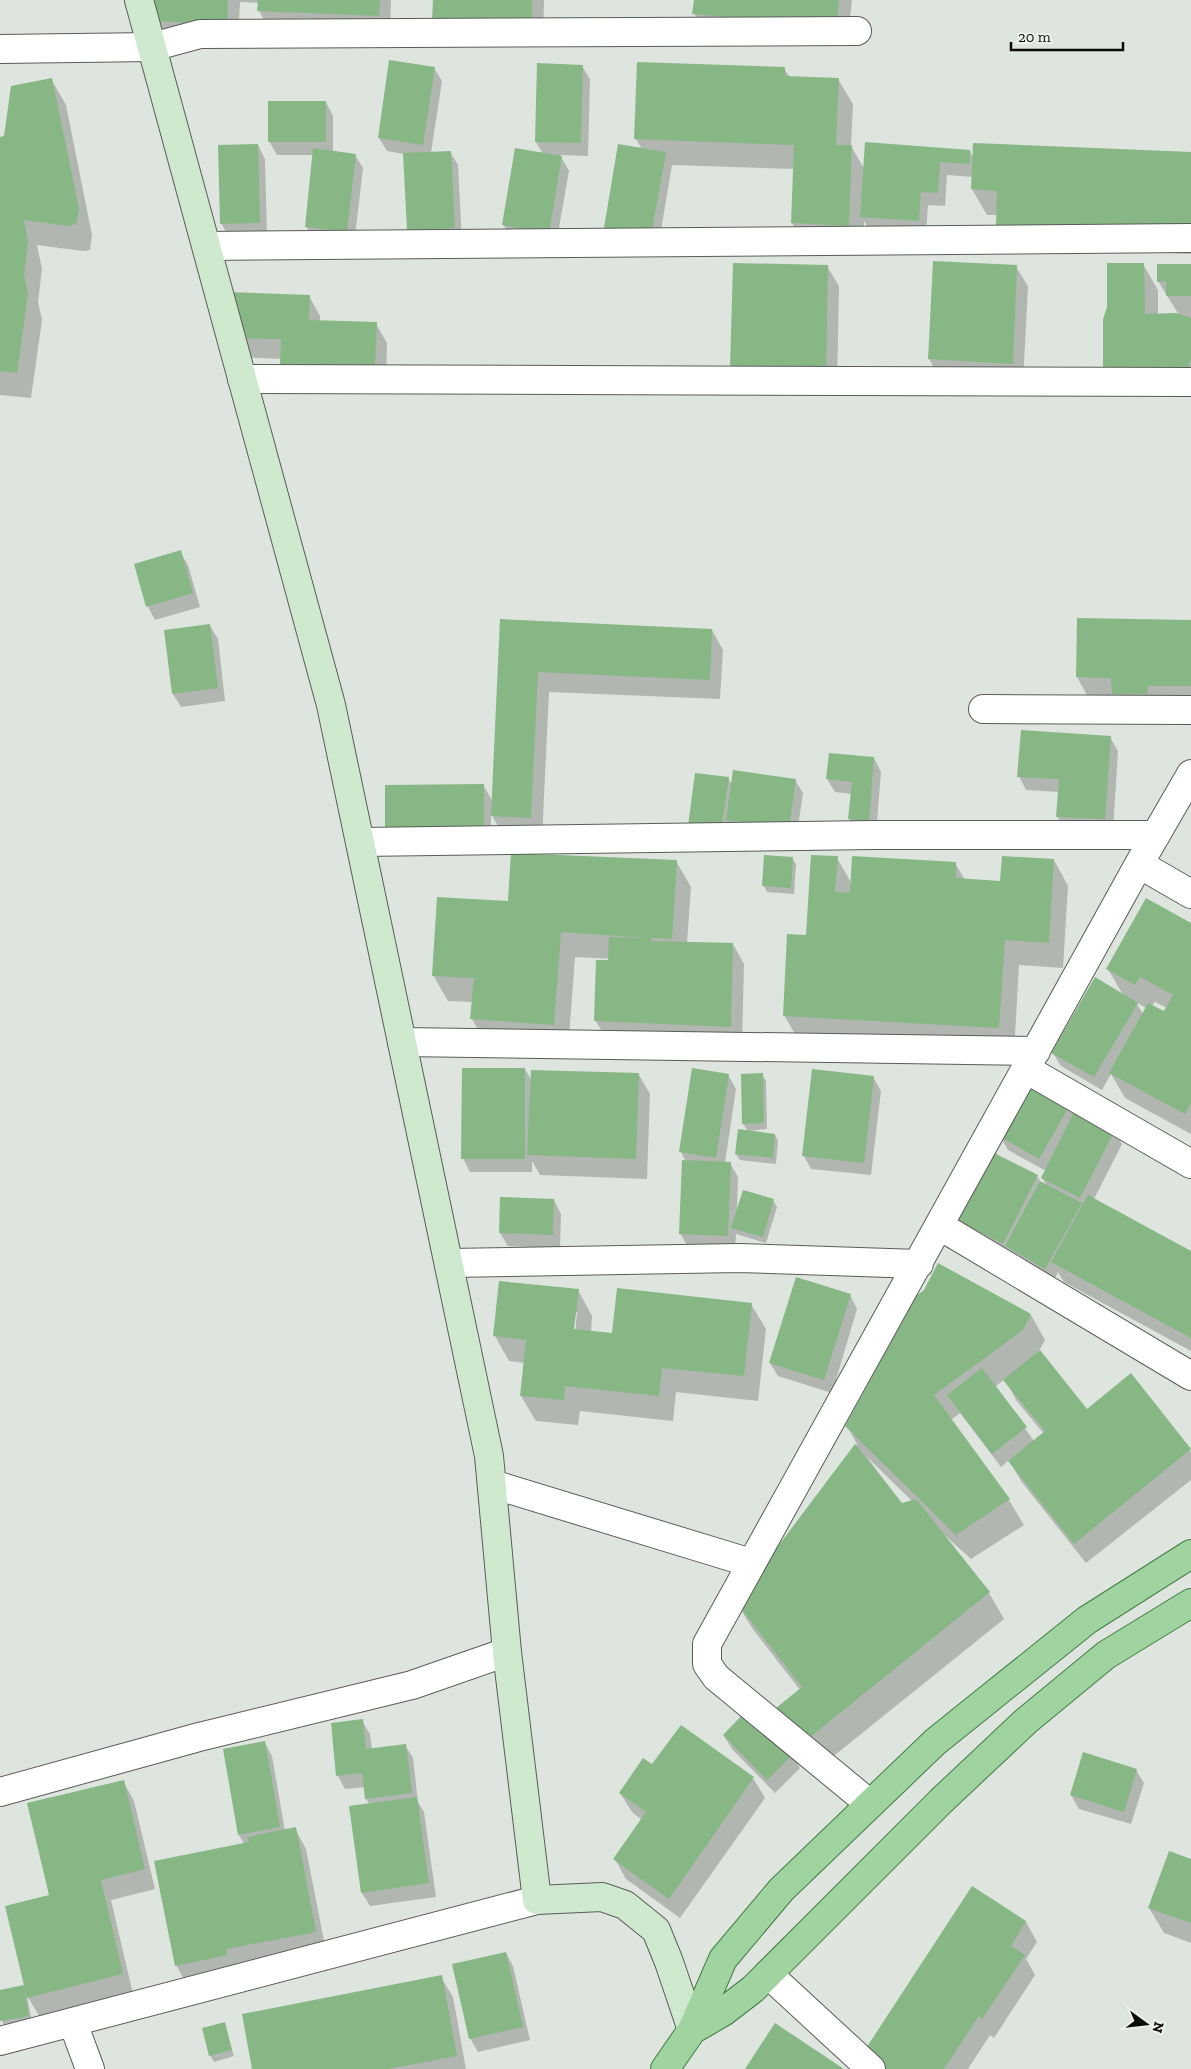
<svg xmlns="http://www.w3.org/2000/svg" width="1191" height="2069" viewBox="0 0 1191 2069" font-family="'Zilla Slab',serif">
  <rect width="100%" height="100%" fill="#dee4de"/>
  <path fill="#0003" fill-rule="evenodd" d="M153,0H391L390,35L270,30L259,11V3L240,2L238,44L163,41Z
    M434,0H544L543,43Z
    M695,0H852L847,46L705,33L694,13Z
    M582,66L590,79L588,156L560,155L569,171L556,245L511,238L503,224L543,154L536,142Z
    M434,68L442,81L431,153L450,152L458,165L462,241L416,243L408,230L404,154L387,151L379,138Z
    M784,69L790,77L838,79L853,104L851,146L865,170L970,151L973,158L1191,153V254L1074,249L1012,250L997,225V215H987L972,189L973,177L947,175L945,206L928,205L926,234L869,230L864,221L863,251L807,248L792,223L794,169L672,165L658,248L613,241L605,227L642,149L636,139Z
    M51,79L66,105L92,235L90,250L83,251L37,245L42,269L38,302L42,320L31,398L0,395V138L5,137Z
    M326,102L333,116V152L355,155L363,168L354,245L314,240L306,226L314,155H277L269,141Z
    M258,145L265,159L267,236L229,237L221,223Z
    M934,263L1016,267L1028,286L1023,383L940,379L929,359Z
    M1143,264L1158,290V315H1179L1158,281L1191,265V394L1119,395Z
    M827,266L839,286L837,389L743,387Z
    M309,296L320,316V322L376,324L387,343L386,386L293,384L281,364L282,359L238,357L227,338Z
    M180,552L188,565L200,607L155,620L148,607Z
    M501,620L712,630L723,650L720,699L549,692L542,838L504,836L491,814V841H394L483,785L493,802Z
    M1191,621V706L1088,697L1077,677Z
    M210,626L218,639L225,701L181,707L173,694Z
    M1110,737L1118,751L1113,832L1065,830L1057,816L1059,792L1026,790L1019,776Z
    M874,758L881,772L876,834L857,832L849,819L852,794L835,792L827,779Z
    M728,778L732,785L795,780L803,793L796,841L697,839Z
    M792,858L796,864L794,894L767,892L764,886Z
    M837,858L852,884L955,863L965,880L1002,882L1054,860L1068,886L1063,968L1019,965L1014,1053L799,1041L784,1015L807,937Z
    M676,861L691,887L687,943L733,944L744,964L742,1046L607,1041L596,1021L597,961L612,962V959L575,957L568,1050L486,1045L472,1019L473,1002L448,1001L433,975L509,902Z
    M1191,925V1134L1125,1098L1111,1074L1102,1090L1061,1066L1053,1053L1123,995L1108,969ZM1136,1002L1146,1008L1143,1014ZM1155,1002L1167,1008L1164,1013L1152,1006Z
    M525,1069L532,1081L639,1075L650,1094L647,1179L540,1175L532,1161V1172H470L463,1158Z
    M762,1074L766,1081L767,1129L749,1131L775,1135L778,1141L776,1164L740,1160L736,1154L748,1131L743,1124Z
    M728,1075L736,1089L725,1163H730L738,1177L737,1209L773,1200L777,1207L766,1243L736,1234L735,1249L688,1247L680,1233L686,1162L681,1152Z
    M873,1077L881,1091L871,1175L811,1169L804,1156Z
    M1031,1082L1114,1131L1122,1144L1094,1199L1191,1253V1351L1064,1282L1058,1272L1053,1282L964,1233L957,1219L1037,1176L1041,1183L1047,1186L1042,1178L1046,1171L1008,1150L1000,1136Z
    M554,1200L561,1214L560,1248L508,1246L500,1233Z
    M578,1290L592,1316L591,1332L613,1335L751,1304L766,1329L758,1401L676,1392L673,1421L580,1411L578,1425L536,1421L521,1396L525,1363L509,1361L495,1336ZM575,1312H577L575,1335H572Z
    M850,1295L857,1309L832,1393L778,1376L770,1363Z
    M1031,1315L1045,1340L1039,1351L1087,1411L1131,1375L1191,1452V1480L1086,1563L1021,1481L1009,1460L1001,1467L960,1413L951,1420L1009,1500L1024,1525L971,1559L940,1531L989,1593L1004,1619L820,1767L793,1733L800,1690L752,1628L737,1603L857,1444L847,1426ZM1005,1379L1016,1400L1044,1434L1034,1441L995,1387ZM867,1457L912,1501L902,1504Z
    M362,1721L370,1734L372,1749L405,1745L413,1758L418,1802L424,1812L436,1897L370,1906L362,1893L370,1805L366,1799L365,1787L345,1789L338,1776Z
    M681,1726L753,1778L765,1798L680,1918L626,1879L615,1859L642,1820L632,1812L620,1793L652,1766Z
    M724,1736L792,1755L800,1768L775,1793L732,1749Z
    M265,1743L272,1756L285,1831L295,1829L306,1849L326,1951L187,1985L176,1965L244,1844L239,1835Z
    M1136,1770L1144,1783L1131,1824L1079,1809L1071,1795Z
    M123,1781L134,1801L155,1889L111,1900L133,1994L40,2017L27,1996L32,2022L5,2027L0,2016V1991L23,1987L27,1993Z
    M1191,1860V1943L1164,1933L1149,1908Z
    M972,1888L1026,1922L1037,1942L1026,1959L1035,1975L994,2038L990,2035L968,2069H869Z
    M506,1953L513,1966L530,2040L478,2052L470,2038Z
    M441,1977L453,1997L466,2069H253Z
    M224,2024L234,2056L214,2062L210,2055Z"/>
  <path fill="#86b785" d="M151,0H228L227,24L151,21Z
    M258,0H380L379,16L257,11Z
    M433,0H532V24L432,21Z
    M694,0H839L837,27L692,14Z
    M389,60L435,67L423,145L378,138Z
    M637,62L785,67V76L839,78L836,145H852L849,226L791,223L794,145L634,139Z
    M537,63L583,65L581,143L535,142Z
    M52,78L79,209L76,224L68,226L24,220L28,242L24,275L28,294L17,373L0,371V137L4,136L11,86Z
    M268,101H326V142H268Z
    M865,142L970,150V164L940,162L938,193L921,192L919,221L860,217Z
    M973,143L1191,152V229L1060,224L1059,228L996,225L997,191L971,189Z
    M258,144L260,223L220,224L218,145Z
    M618,144L666,152L651,236L604,228Z
    M313,148L356,154L347,232L305,227Z
    M515,148L562,156L549,233L502,225Z
    M451,151L455,228L407,230L403,153Z
    M933,261L1017,265L1013,364L928,359Z
    M733,263L828,265L826,370L730,368Z
    M1107,263H1144L1145,314L1176,313L1191,318V359L1188,368L1103,370V319L1107,307Z
    M1157,264H1191V296H1166V281L1157,282Z
    M228,292L310,295L309,320L377,322L375,367L280,364L281,339L226,338Z
    M181,550L193,593L146,607L134,564Z
    M1077,618L1191,620V686H1148L1147,694H1112L1111,678L1076,677Z
    M500,619L712,629L710,680L538,672L531,818L491,816Z
    M210,624L218,688L172,694L164,630Z
    M1021,730L1111,736L1105,819L1056,817L1059,779L1017,777Z
    M829,753L874,757L869,821L848,819L852,782L826,779Z
    M733,770L796,779L789,828L726,820Z
    M695,773L729,777L721,830L688,826Z
    M484,784V828H385V785Z
    M511,853L677,860L672,939L651,938V941L733,943L731,1027L594,1021L596,960H608L609,937L648,938L561,932L554,1025L470,1019L474,978L432,976L437,897L508,901Z
    M764,855L793,857L791,888L762,886Z
    M811,855L838,856L835,892L850,893L852,856L956,862V878L1000,881L1002,856L1054,859L1049,943L1005,940L999,1028L783,1016L787,934L806,935Z
    M1146,898L1191,923V1103L1185,1114L1109,1073L1148,1003L1164,1011L1173,995L1140,977L1135,985L1106,969Z
    M1095,977L1138,1003L1094,1077L1051,1053Z
    M462,1068H525V1159H461Z
    M692,1068L729,1074L716,1158L679,1152Z
    M812,1069L874,1076L864,1163L802,1156Z
    M531,1070L639,1073L636,1159L527,1155Z
    M763,1073L764,1123L742,1124L741,1074Z
    M1031,1081L1071,1103L1039,1159L999,1136Z
    M1075,1110L1115,1130L1080,1198L1041,1178Z
    M738,1129L775,1134L773,1158L735,1154Z
    M990,1151L1038,1175L1003,1244L955,1219Z
    M682,1160L731,1162L728,1236L679,1234Z
    M1040,1181L1082,1203L1045,1269L1005,1246Z
    M743,1190L774,1199L763,1237L731,1228Z
    M1088,1195L1191,1251V1338L1051,1262Z
    M500,1197L554,1199L553,1235L499,1233Z
    M938,1263L1031,1314L1023,1330L934,1395L1010,1499L956,1535L845,1426L916,1296L924,1290Z
    M796,1277L851,1294L824,1380L769,1363Z
    M499,1281L579,1289L574,1329L612,1333L617,1288L752,1303L744,1376L662,1368L659,1396L565,1386L564,1400L520,1396L526,1340L493,1336Z
    M1040,1350L1087,1409L1131,1373L1191,1449L1074,1544L1008,1461L1045,1431L1003,1380Z
    M982,1368L1027,1427L992,1454L947,1395Z
    M855,1444L902,1503L916,1499L990,1592L804,1742L776,1708L802,1687L736,1602Z
    M748,1709L793,1754L767,1780L723,1735Z
    M363,1719L366,1749L406,1744L412,1793L365,1799L362,1773L336,1776L331,1723Z
    M681,1725L754,1777L669,1899L613,1859L646,1812L619,1793L643,1758L652,1764Z
    M265,1741L280,1827L238,1835L223,1749Z
    M1083,1752L1137,1769L1124,1812L1070,1795Z
    M124,1780L145,1869L101,1880L123,1974L27,1998L5,1906L49,1895L27,1803Z
    M417,1797L429,1883L361,1893L349,1806Z
    M296,1827L316,1932L226,1949L227,1955L175,1966L154,1861L249,1842L247,1837Z
    M1169,1851L1191,1859V1923L1148,1908Z
    M972,1886L1026,1921L1011,1946L1025,1955L982,2019L979,2016L944,2069H880L861,2056Z
    M506,1952L523,2027L469,2039L452,1964Z
    M442,1975L457,2056L388,2069H252L242,2014Z
    M24,1985L29,2016L0,2021V1990Z
    M225,2022L232,2050L209,2056L202,2028Z
    M775,2023L844,2069H745Z"/>
  <g fill="none" stroke-linecap="round" stroke-linejoin="round">
    <g stroke="#595d59" stroke-width="30">
      <path id="street" d="M0,49L152,47L200,34L857,31
        M207,246L1191,238
        M242,379L1191,382
        M983,709L1191,710
        M1191,774L1139,864L1191,894
        M360,842L874,835H1156
        M402,1042L1036,1051
        M1026,1069L1191,1164
        M940,1226L1191,1376
        M449,1263L739,1258L919,1264
        M492,1484L751,1563
        M0,1792L199,1737L412,1685L507,1652
        M870,1804L716,1677L707,1664V1644L1139,864
        M768,1974L871,2069
        M73,2023L90,2069
        M0,2041L537,1900"/>
    </g>
    <g stroke="#595d59" stroke-width="30">
      <path id="secondary" d="M139,0L331,705L489,1456L507,1652L537,1900L602,1897L625,1905L656,1930L669,1962L692,2030"/>
    </g>
    <g stroke="#427b42" stroke-width="30">
      <path id="primary" d="M692,2030L723,2012L753,1989L941,1801L1026,1721L1106,1655L1191,1603
        M665,2069L692,2030L723,1959L781,1890L935,1742L986,1701L1087,1620L1191,1554"/>
    </g>
    <use href="#street" stroke="#fff" stroke-width="28"/>
    <use href="#secondary" stroke="#cfe9cf" stroke-width="28"/>
    <use href="#primary" stroke="#9fd4a0" stroke-width="28"/>
  </g>
  <g transform="translate(1146 2024) rotate(105)" stroke="#ecf1eb" stroke-width="4" paint-order="stroke">
  <path d="M0-4L9 19L0 12L-9 19Z" fill="#0b0c0a"/>
  <text y="-8" font-size="14" font-weight="bold" text-anchor="middle" fill="#0b0c0a">N</text>
  </g>
  <path d="M1011 42v8h112v-8" fill="none" stroke="#0b0c0a" stroke-width="2.5"/>
  <text x="1018" y="42" font-size="15" fill="#0b0c0a" stroke="#ecf1eb" stroke-width="4" paint-order="stroke">20 m</text>
</svg>
